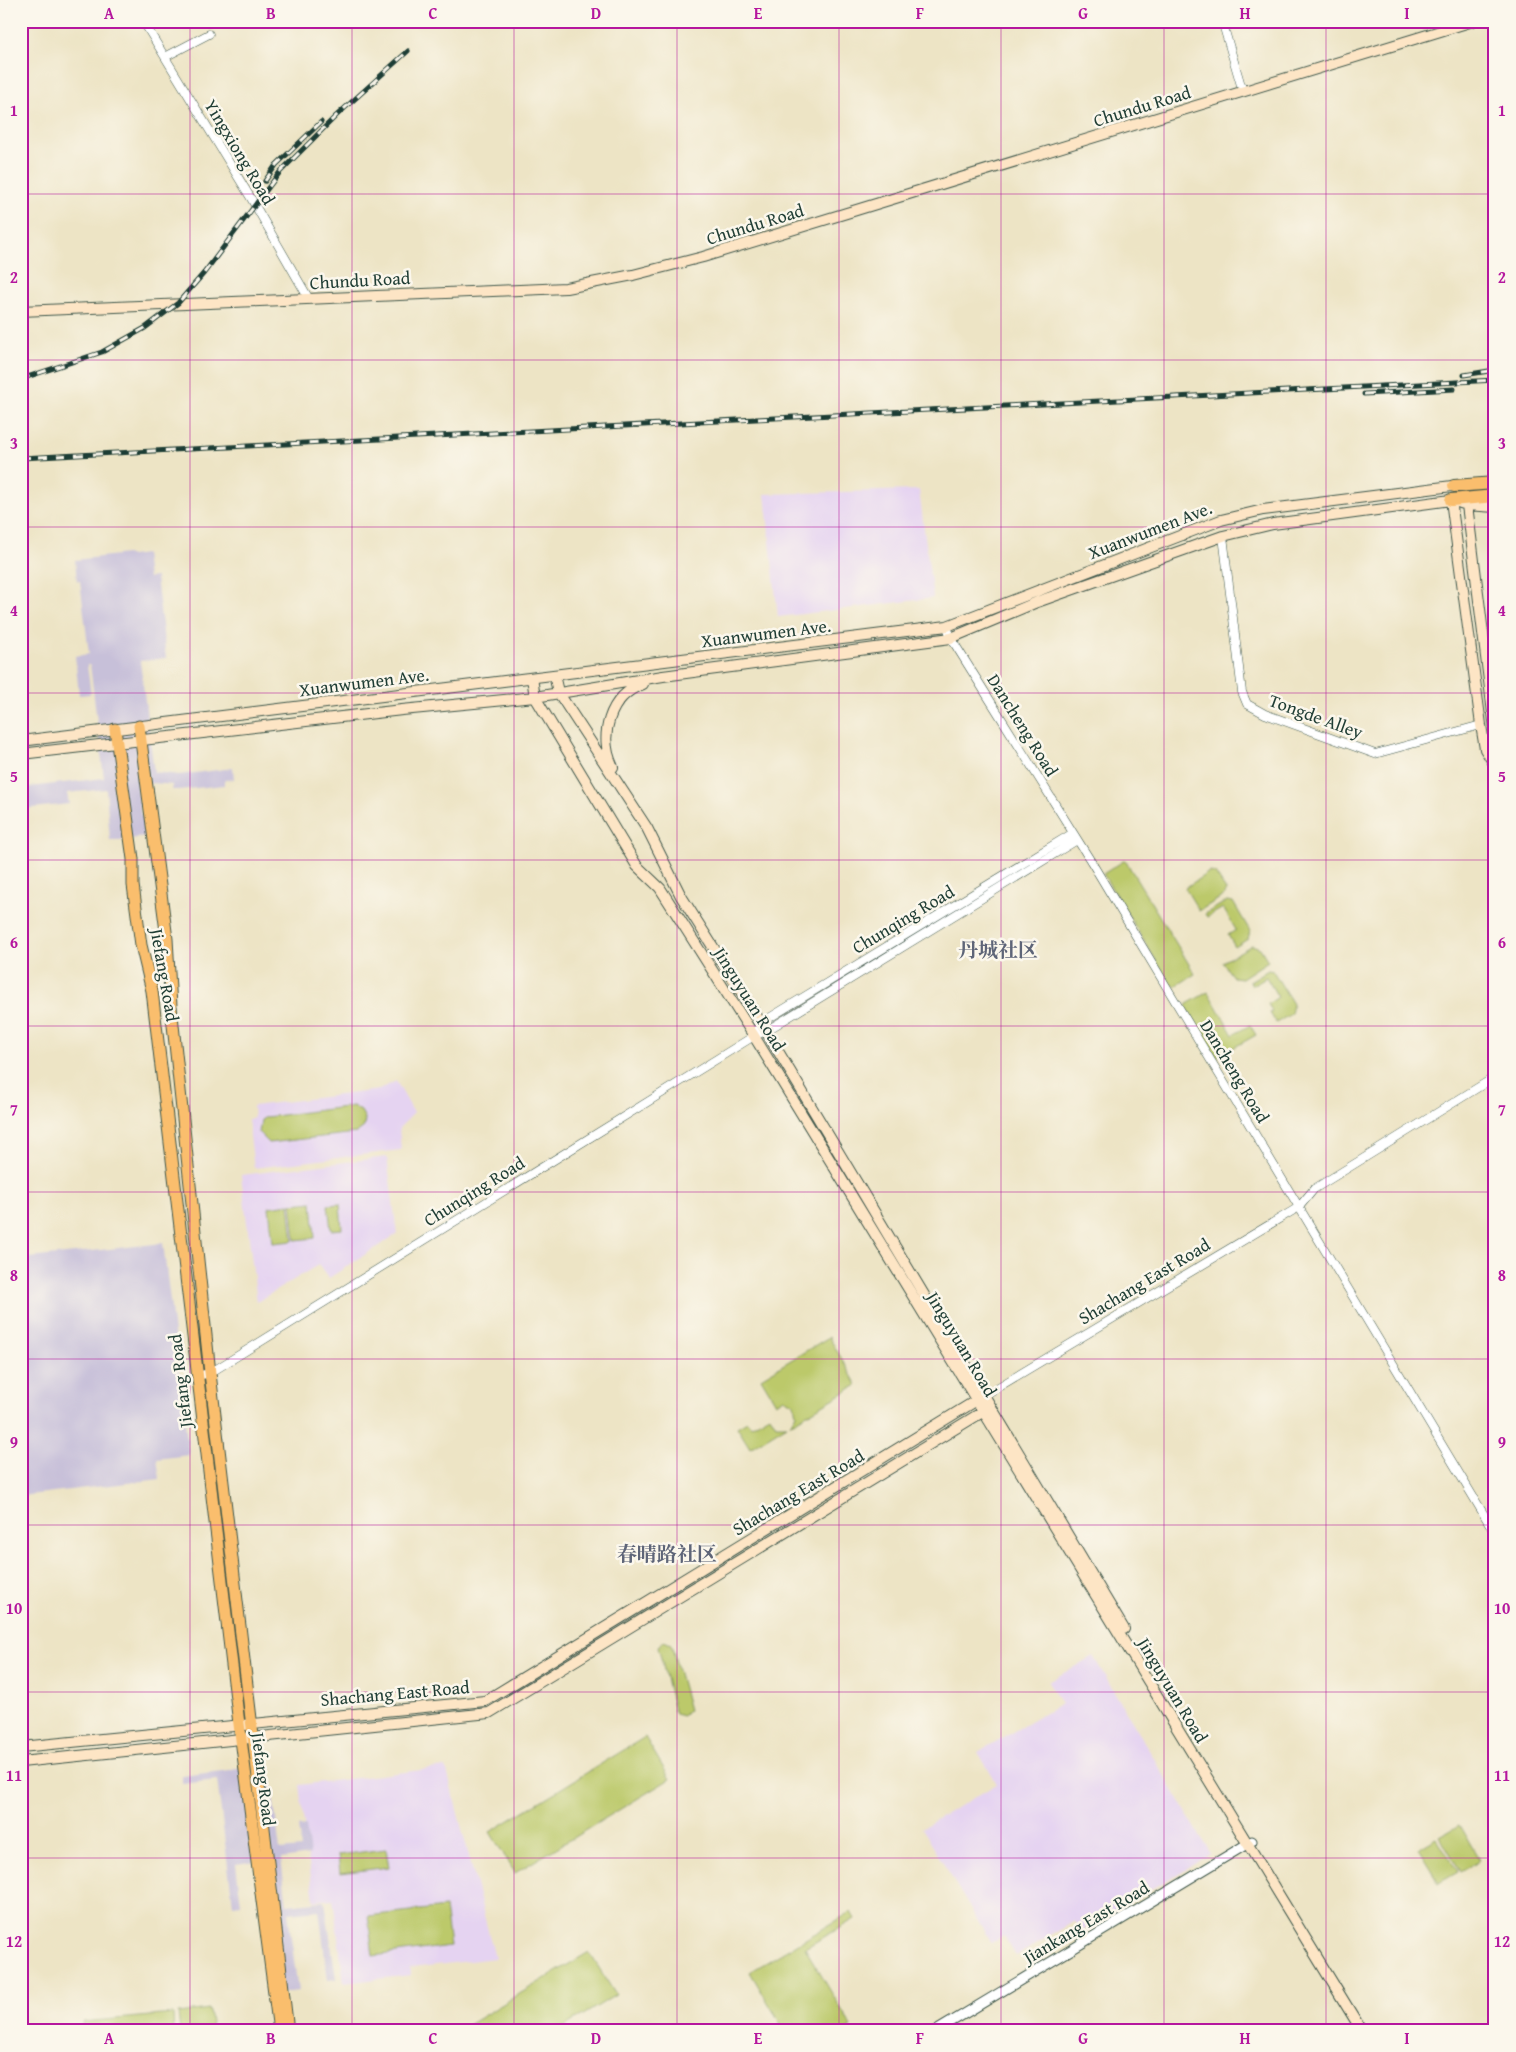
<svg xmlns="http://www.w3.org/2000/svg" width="1516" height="2052" viewBox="0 0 1516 2052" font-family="'Gentium Book Plus','Noto Serif SC',serif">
  <rect width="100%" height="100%" fill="#fbf7ec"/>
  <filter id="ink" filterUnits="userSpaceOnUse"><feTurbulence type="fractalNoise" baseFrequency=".02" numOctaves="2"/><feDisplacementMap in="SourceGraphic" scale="10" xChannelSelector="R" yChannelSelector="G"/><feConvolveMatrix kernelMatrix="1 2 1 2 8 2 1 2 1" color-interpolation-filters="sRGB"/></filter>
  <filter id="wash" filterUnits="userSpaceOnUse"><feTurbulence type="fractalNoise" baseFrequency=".0096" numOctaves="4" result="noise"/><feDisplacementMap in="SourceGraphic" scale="20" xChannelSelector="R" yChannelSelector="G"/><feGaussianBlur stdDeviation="1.12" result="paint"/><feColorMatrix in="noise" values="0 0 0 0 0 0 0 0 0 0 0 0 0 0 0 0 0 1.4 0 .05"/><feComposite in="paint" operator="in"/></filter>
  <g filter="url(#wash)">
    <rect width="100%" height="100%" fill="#ede4c5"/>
    <path fill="#e5d3f1" d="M919,490L933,598L778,617L765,494Z
      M396,1081L414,1113L399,1128L401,1150L254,1168L248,1119L254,1118L253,1106L379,1090Z
      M387,1157L397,1234L329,1278L318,1265L257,1302L241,1175Z
      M1093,1656L1211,1854L1081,1931L1075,1921L1016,1956L1004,1936L991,1943L922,1828L997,1784L978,1752L1061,1704L1048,1682Z
      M446,1767L495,1958L410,1968L411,1975L344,1983L333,1899L314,1901L299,1785Z"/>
    <path fill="#c7c0d9" d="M126,554L131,556L145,554L148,578L156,577L166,658L140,661L154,772L179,775L233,768L234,779L224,780V785L179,790H172L173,785L154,783L137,785L141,816H144L147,837L110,841L106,789L67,793L69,804L24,809L22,788L104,778L90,665H87L91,694L79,695L75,656L89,654L80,581H77L75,560Z
      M163,1243L189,1455L157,1459L160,1479L21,1496V1325L29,1324L21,1259Z
      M269,1765L280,1850L301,1848L298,1827L306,1826L310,1855L281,1859L287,1905L325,1901L336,1979L328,1980L319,1910L288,1913L298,1991L274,1994L256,1861L236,1864L241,1904L233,1905L217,1780L182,1784V1776Z"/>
    <path fill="#bcc96b" stroke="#6e8350" d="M1125,860L1195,974L1176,986L1171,985L1103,874Z
      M1209,872L1215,873L1226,890L1225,895L1199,911L1185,888Z
      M1227,901L1233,902L1250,931L1248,939L1235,947L1228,935L1236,930L1223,908L1207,917L1205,914Z
      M1252,945L1260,948L1268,961L1242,978L1233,977L1222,962Z
      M1268,970L1273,971L1293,1004L1291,1014L1276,1023L1270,1013L1272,1011L1268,1004L1278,997L1266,977L1252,985L1250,981Z
      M1208,992L1233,1035L1250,1025L1256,1035L1217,1057L1186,1008L1187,1004Z
      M353,1106L361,1111L365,1118L364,1127L356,1133L269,1143L259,1133L261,1120L266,1117Z
      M312,1202L315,1238L295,1240L291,1204Z
      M289,1204L293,1241L273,1243L269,1207Z
      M340,1204L342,1229L331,1230L328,1205Z
      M829,1337L857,1385L790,1424L796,1414L794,1404L784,1398L776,1403L761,1378Z
      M770,1415L776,1425H787L750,1448L737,1427L747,1421L751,1426Z
      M664,1641L671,1644L689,1710L683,1716L675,1714L658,1646Z
      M645,1737L670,1779L515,1873L490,1832Z
      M1459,1825L1479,1860L1460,1871L1440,1836Z
      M1437,1838L1458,1872L1439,1883L1418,1849Z
      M386,1849L389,1867L340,1873L338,1855Z
      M445,1907L450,1946L373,1956L368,1916Z
      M851,1912L855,1919L805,1948L852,2027L846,2031H785L750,1972Z
      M589,1952L616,1995L557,2031H458Z
      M209,2009L212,2031H180L178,2013Z
      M173,2014L174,2031H83L82,2022Z"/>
  </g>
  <g filter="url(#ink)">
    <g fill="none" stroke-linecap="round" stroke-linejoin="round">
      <g stroke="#3e564a" stroke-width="9">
        <path id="minor" d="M143,21L252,200L309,299
          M1222,21L1243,92
          M165,57L209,34
          M1223,536L1242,692L1247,704L1265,714L1375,754L1481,725
          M947,626L951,638L1092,863L1495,1533
          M758,1028L761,1023L1073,833
          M197,1376L210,1373L754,1036L766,1031L1077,840
          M985,1395L1299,1207L1314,1189L1495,1077"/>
      </g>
      <g stroke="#3e564a" stroke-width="11">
        <path id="tertiary" d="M936,2031L1252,1841"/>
      </g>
      <g stroke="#3e564a" stroke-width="12">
        <path id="secondary" d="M21,311L566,288L633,275L703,257L1473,21
          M1451,500L1481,725L1485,749L1495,765
          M1467,505L1495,729
          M554,675L558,692L647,828L681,896L766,1031L1124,1629
          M532,678L535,697L637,866L660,888L754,1036L1362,2031
          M21,741L947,626L1221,520L1263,510L1460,485
          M21,754L402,710L535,697L663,676L951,638L1037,602L1223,536L1273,524L1451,500L1467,505L1495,507
          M613,767C598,736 609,696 643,684
          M21,1747L485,1701L982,1397
          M21,1762L489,1713L989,1408"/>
      </g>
      <g stroke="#3e564a" stroke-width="13">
        <path id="primary" d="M139,726L167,939L171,1006L210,1373L288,2031
          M115,729L133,859V885L141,945L152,991L239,1724L279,2031"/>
      </g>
      <g stroke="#3e564a" stroke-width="14">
        <path id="trunk" d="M1454,486L1495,483
          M1451,500L1495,496"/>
      </g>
      <use href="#minor" stroke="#fff" stroke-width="8"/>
      <use href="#tertiary" stroke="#fff" stroke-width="9"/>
      <use href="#secondary" stroke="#fde5c5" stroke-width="10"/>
      <use href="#primary" stroke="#fabe6d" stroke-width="11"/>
      <use href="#trunk" stroke="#fabe6d" stroke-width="12"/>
      <g stroke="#1f3d34" stroke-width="5">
        <path id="rail" d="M265,181L276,165L321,122
          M1464,375L1495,370
          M21,379L102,352L145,328L178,303L204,273L280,172L336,116L408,51
          M1364,394L1454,389
          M21,458L1495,380"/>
      </g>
      <use href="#rail" stroke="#fbf7ec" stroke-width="3" stroke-dasharray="9" stroke-linecap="butt"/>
    </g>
  </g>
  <path fill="none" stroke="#b5179e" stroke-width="1" stroke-opacity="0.55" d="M190,21V2031M352,21V2031M514,21V2031M677,21V2031M839,21V2031M1001,21V2031M1164,21V2031M1326,21V2031M21,194H1495M21,360H1495M21,527H1495M21,693H1495M21,860H1495M21,1026H1495M21,1192H1495M21,1359H1495M21,1525H1495M21,1692H1495M21,1858H1495"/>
  <g text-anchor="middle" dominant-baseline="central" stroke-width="5" stroke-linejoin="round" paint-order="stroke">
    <g font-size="18" fill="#1f3d34" stroke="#fbf7ec">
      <text transform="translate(1142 106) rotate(-17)">Chundu Road</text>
      <text transform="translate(240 152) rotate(59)">Yingxiong Road</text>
      <text transform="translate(755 224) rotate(-17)">Chundu Road</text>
      <text transform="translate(360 280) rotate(-3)">Chundu Road</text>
      <text transform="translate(1150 530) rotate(-21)">Xuanwumen Ave.</text>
      <text transform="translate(766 633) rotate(-7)">Xuanwumen Ave.</text>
      <text transform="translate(364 682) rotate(-7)">Xuanwumen Ave.</text>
      <text transform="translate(1316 716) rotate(20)">Tongde Alley</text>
      <text transform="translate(1023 725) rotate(58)">Dancheng Road</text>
      <text transform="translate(903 919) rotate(-31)">Chunqing Road</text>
      <text transform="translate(165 975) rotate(80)">Jiefang Road</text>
      <text transform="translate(750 999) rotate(58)">Jinguyuan Road</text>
      <text transform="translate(1235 1071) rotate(59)">Dancheng Road</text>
      <text transform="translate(474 1191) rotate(-32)">Chunqing Road</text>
      <text transform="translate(1144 1281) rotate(-31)">Shachang East Road</text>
      <text transform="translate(962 1344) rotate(59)">Jinguyuan Road</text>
      <text transform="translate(180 1381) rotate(-97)">Jiefang Road</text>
      <text transform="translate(798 1492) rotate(-31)">Shachang East Road</text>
      <text transform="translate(1173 1690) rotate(59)">Jinguyuan Road</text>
      <text transform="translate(395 1693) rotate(-5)">Shachang East Road</text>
      <text transform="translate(264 1779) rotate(83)">Jiefang Road</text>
      <text transform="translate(1086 1922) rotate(-31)">Jiankang East Road</text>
    </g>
    <g font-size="20" font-weight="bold" fill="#5e6578" stroke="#fbf7ec">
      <text x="998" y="949">丹城社区</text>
      <text x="667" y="1553">春晴路社区</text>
    </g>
  </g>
  <rect width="1516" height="2052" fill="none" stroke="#fbf7ec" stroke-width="55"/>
  <rect x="28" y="28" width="1460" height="1996" fill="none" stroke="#b5179e" stroke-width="2"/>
  <g font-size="16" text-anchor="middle" font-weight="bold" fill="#b5179e">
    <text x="109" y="19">A</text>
    <text x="271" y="19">B</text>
    <text x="433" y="19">C</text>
    <text x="596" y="19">D</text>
    <text x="758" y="19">E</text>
    <text x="920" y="19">F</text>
    <text x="1083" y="19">G</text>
    <text x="1245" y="19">H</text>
    <text x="1407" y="19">I</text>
    <text x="14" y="116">1</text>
    <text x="1502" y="116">1</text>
    <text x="14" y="283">2</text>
    <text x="1502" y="283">2</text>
    <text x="14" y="449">3</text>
    <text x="1502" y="449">3</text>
    <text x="14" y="616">4</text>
    <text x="1502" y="616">4</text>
    <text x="14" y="782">5</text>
    <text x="1502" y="782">5</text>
    <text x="14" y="948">6</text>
    <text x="1502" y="948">6</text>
    <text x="14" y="1115">7</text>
    <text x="1502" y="1115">7</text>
    <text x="14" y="1281">8</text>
    <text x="1502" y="1281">8</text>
    <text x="14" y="1448">9</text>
    <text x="1502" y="1448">9</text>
    <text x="14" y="1614">10</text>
    <text x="1502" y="1614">10</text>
    <text x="14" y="1781">11</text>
    <text x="1502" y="1781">11</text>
    <text x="14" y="1947">12</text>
    <text x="1502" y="1947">12</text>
    <text x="109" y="2044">A</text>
    <text x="271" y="2044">B</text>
    <text x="433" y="2044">C</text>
    <text x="596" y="2044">D</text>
    <text x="758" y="2044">E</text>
    <text x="920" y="2044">F</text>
    <text x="1083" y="2044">G</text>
    <text x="1245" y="2044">H</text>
    <text x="1407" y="2044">I</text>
  </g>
</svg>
